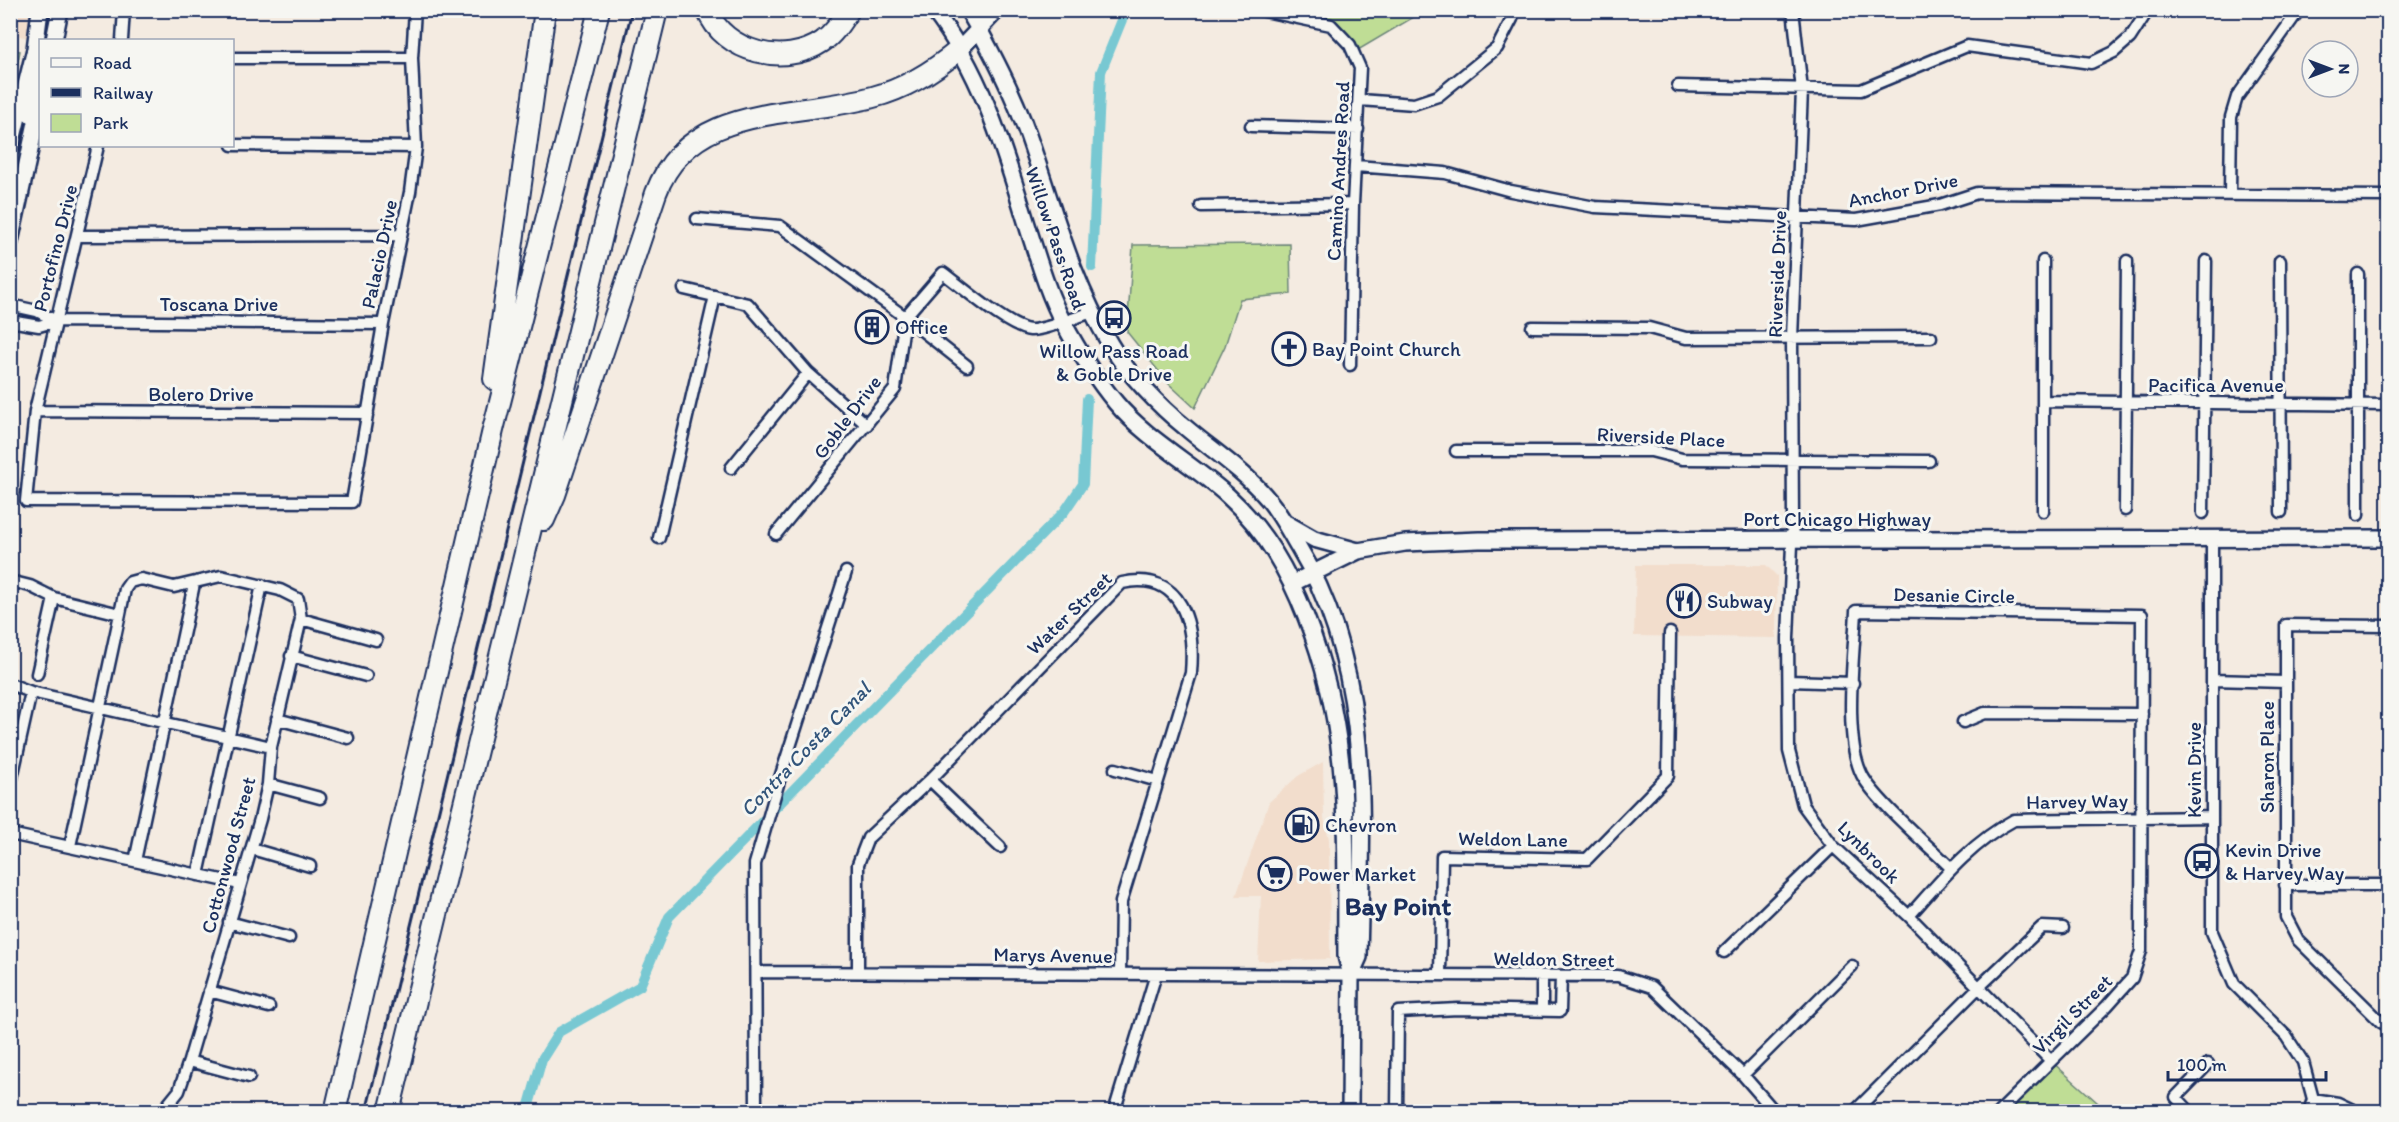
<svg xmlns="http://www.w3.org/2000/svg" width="2399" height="1122" viewBox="0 0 2399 1122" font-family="Itim,sans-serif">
  <rect width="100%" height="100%" fill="#f4ebe1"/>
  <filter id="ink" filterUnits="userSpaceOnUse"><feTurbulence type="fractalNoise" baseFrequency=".0167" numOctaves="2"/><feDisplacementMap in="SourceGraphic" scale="12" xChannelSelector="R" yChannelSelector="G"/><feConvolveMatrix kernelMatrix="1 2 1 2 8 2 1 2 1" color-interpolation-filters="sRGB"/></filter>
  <g filter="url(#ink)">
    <path fill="#f2ddcc" d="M10,11H33L28,38L11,34Z
      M1636,565H1766L1777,576L1776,638L1634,636Z
      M1323,762L1324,818L1329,839L1330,959L1258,961L1261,896H1236L1269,802L1298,776Z"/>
    <path fill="#bfdd95" stroke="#6d867a" stroke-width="1.5" d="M1260,11H1424L1353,53L1331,25Z
      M11,50L20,51L11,97L10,50Z
      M1290,244L1291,294L1240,299L1225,346L1195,408L1169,384L1127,332L1133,245Z
      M2051,1061L2107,1111L1999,1112Z"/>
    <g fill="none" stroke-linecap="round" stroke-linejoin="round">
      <path stroke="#78c8d2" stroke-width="10" d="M1092,267L1101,72L1126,10
        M527,1112L542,1059L559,1032L640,986L669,917L1064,512L1083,484L1087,399"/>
      <g stroke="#1b2f5e" stroke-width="15">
        <path id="street" d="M1260,10L1331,25L1350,45L1360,68L1353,204L1350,365
          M1793,10L1802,90L1792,338L1793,521L1788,638L1789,751L1803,805L1833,846L1909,916L2051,1061
          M122,40L124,10
          M232,58H412
          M1678,86L1861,90L1967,46L2091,63L2114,52L2130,38L2148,10
          M1360,100L1414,104L1438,96L1497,48L1512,19
          M1251,126L1358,129
          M232,145L416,147
          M98,146L35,411L26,501L352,502L383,324L410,192L416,147L412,58L415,10
          M1356,166L1445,173L1511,191L1595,207L1856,220L1940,205L1977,193L2388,196
          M2230,194L2231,117L2237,97L2299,10
          M1201,206L1353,204
          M697,219L780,226L905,317L967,366
          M77,236L401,235
          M2043,261V511
          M2280,261L2281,512
          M2358,274V515
          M684,289L748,304L808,373L867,425
          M10,305L37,311L56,321
          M10,321L39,326L56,321L383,324
          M1532,327L1649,328L1686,338L1931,337
          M2043,401L2388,405
          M35,411L368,413
          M1456,451H1651L1682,459L1929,461
          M731,468L808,373
          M2125,510L2127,261
          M2203,513L2206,261
          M776,534L895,389L905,317L943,273C962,287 1009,328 1030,330C1043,331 1078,316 1093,312
          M659,538L715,296
          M2212,539V932L2234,984L2286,1036L2303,1062L2313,1099L2309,1112
          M10,581L30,586L54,598L120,614L125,589L130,582L141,579L174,587L221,576L280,590L298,599L301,619L271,747L268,784L260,819L189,1061L179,1091L162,1112
          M301,619L376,640
          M2388,626L2286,625V917L2298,940L2381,1022L2388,1026
          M291,656L366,676
          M37,674L54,598
          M2213,680L2285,682
          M1789,681L1853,683
          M10,684L31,692L271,747
          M277,719L348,738
          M1963,722L1985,713L2142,714
          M1115,769L1158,781
          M930,780L1000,847
          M268,784L320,798
          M10,787L31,692
          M10,834L240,884
          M70,846L120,614
          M252,849L310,866
          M135,861L194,584
          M1951,868C1929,846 1875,800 1862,775C1843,737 1854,655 1856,611L2142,615L2141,951L2132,978L2107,1006L1999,1112
          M198,875L262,585
          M2285,885H2388
          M1909,916C1941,880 1971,843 2014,820L2212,817
          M229,922L289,938
          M1724,952L1833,846
          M756,972L1618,976L1652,987L1743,1075L1775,1112
          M858,972V864L868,838L930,780L1122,583C1183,570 1195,625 1191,673L1121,902L1120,974
          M1440,975L1442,856L1587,859L1668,776L1670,633
          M1542,976V1010
          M209,991L269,1007
          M189,1061L249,1077
          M1743,1075L1852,966
          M2313,1099L2338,1103L2357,1112
          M756,1112L755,864L779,781L846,572
          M1114,1112L1156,974
          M1397,1112L1398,1012L1458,1009L1560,1011L1561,976
          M1854,1112L1978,988L2042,927L2063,928
          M2190,1112L2176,1097L2208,1064"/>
      </g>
      <g stroke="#1b2f5e" stroke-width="20">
        <path id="secondary" d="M933,10C983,73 1006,156 1029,231C1039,262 1048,294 1063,322C1078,350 1096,379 1116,403C1146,439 1194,465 1228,496C1265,530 1288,571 1306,617C1352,734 1345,833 1346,956L1351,975L1350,1112
          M968,10C991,50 1013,92 1028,135C1053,206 1071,280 1110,344C1126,372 1160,407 1185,427C1212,450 1243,470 1266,497C1279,511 1288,529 1298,546C1374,672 1362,816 1359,957L1351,975
          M54,40L60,10
          M960,49L997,10
          M31,115L40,67
          M10,149L35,49L40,10
          M10,242L40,104
          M1286,523L1314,539L1358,551
          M1293,583L1358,551L1405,543L1479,540L2388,538"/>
      </g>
      <g stroke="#1b2f5e" stroke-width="24">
        <path id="highway" d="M707,10C724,53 785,67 822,42C834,34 841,22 849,10
          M494,379L545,10
          M544,520L555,495L656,193C690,102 795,118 873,97C905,89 935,70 960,49
          M335,1112L493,430L599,10
          M389,1112L657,10"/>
      </g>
      <use href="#street" stroke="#f6f6f2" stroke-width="10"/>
      <use href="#secondary" stroke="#f6f6f2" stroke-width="15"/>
      <use href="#highway" stroke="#f6f6f2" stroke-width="20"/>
      <path stroke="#1b2f5e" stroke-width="3" d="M366,1112L632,10"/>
    </g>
  </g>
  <defs>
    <g id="bus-ring" transform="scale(1.725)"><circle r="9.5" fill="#f6f6f2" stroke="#1b2f5e" stroke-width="1.5"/><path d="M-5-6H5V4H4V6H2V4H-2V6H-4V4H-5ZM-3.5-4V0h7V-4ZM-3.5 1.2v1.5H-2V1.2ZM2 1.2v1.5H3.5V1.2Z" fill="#1b2f5e"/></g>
    <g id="building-ring" transform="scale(1.725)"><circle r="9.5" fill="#f6f6f2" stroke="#1b2f5e" stroke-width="1.5"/><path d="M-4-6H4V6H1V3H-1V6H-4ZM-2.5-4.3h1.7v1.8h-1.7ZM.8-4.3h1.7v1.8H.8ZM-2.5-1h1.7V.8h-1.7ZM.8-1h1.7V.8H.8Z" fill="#1b2f5e"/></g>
    <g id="church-ring" transform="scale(1.725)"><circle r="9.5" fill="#f6f6f2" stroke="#1b2f5e" stroke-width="1.5"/><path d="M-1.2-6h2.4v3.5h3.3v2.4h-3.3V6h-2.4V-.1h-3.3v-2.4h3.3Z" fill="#1b2f5e"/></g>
    <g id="restaurant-ring" transform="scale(1.725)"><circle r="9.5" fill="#f6f6f2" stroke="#1b2f5e" stroke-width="1.5"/><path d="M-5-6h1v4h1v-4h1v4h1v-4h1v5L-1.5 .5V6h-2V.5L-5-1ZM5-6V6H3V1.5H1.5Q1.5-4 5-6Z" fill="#1b2f5e"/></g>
    <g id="fuel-ring" transform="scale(1.725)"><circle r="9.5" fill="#f6f6f2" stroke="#1b2f5e" stroke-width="1.5"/><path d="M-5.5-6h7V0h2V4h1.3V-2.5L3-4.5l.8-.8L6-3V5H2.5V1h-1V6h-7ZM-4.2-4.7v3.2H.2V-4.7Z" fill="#1b2f5e"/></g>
    <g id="supermarket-ring" transform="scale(1.725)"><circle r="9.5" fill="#f6f6f2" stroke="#1b2f5e" stroke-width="1.5"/><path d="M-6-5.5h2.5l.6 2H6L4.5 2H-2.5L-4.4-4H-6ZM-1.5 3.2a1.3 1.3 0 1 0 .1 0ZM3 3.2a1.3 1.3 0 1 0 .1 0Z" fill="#1b2f5e"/></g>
  </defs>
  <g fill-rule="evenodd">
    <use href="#bus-ring" x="1114" y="318"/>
    <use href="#building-ring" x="872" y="327"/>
    <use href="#church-ring" x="1289" y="349"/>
    <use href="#restaurant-ring" x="1684" y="601"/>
    <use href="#fuel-ring" x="1302" y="825"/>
    <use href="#bus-ring" x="2202" y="861"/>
    <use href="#supermarket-ring" x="1275" y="874"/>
  </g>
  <g text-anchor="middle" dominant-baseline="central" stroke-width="6" stroke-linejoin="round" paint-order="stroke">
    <g font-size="20" fill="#1b2f5e" stroke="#f6f6f2">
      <text transform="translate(1338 171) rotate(-87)">Camino Andres Road</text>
      <text transform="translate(1903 190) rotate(-11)">Anchor Drive</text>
      <text transform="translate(1056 238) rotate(71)">Willow Pass Road</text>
      <text transform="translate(55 248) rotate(-76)">Portofino Drive</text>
      <text transform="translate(379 254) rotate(-78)">Palacio Drive</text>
      <text transform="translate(1777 274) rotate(-88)">Riverside Drive</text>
      <text x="219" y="304">Toscana Drive</text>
      <text x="2216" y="385">Pacifica Avenue</text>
      <text x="201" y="394">Bolero Drive</text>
      <text transform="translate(847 417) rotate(-53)">Goble Drive</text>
      <text transform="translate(1661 437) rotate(3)">Riverside Place</text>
      <text x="1837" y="519">Port Chicago Highway</text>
      <text transform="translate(1954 595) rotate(1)">Desanie Circle</text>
      <text transform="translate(1069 613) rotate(-44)">Water Street</text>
      <text transform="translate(2267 757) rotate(-90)">Sharon Place</text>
      <text transform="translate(2194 770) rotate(-90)">Kevin Drive</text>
      <text transform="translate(2077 801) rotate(-1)">Harvey Way</text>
      <text transform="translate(1513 839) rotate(1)">Weldon Lane</text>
      <text transform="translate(1869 852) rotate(45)">Lynbrook</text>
      <text transform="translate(228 855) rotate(-75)">Cottonwood Street</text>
      <text transform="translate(1053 955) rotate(1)">Marys Avenue</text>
      <text transform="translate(1554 959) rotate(1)">Weldon Street</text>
      <text transform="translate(2072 1014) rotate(-45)">Virgil Street</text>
    </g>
    <g font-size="20" fill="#1b2f5e" stroke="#f6f6f2" text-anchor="start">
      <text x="895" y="327">Office</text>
      <text x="1312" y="349">Bay Point Church</text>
      <text x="1114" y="351" text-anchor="middle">Willow Pass Road<tspan x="1114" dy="23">&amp; Goble Drive</tspan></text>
      <text x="1707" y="601">Subway</text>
      <text x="1325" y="825">Chevron</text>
      <text x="2225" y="850">Kevin Drive<tspan x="2225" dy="23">&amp; Harvey Way</tspan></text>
      <text x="1298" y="874">Power Market</text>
    </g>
    <g font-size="21" font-style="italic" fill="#32557b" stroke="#f6f6f2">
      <text transform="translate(805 749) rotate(-46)">Contra Costa Canal</text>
    </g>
    <g font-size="26" font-weight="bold" fill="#1b2f5e" stroke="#f6f6f2">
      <text x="1398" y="906">Bay Point</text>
    </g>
  </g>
  <rect width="2399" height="1122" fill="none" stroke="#f6f6f2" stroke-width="36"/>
  <rect x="18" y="18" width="2363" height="1086" fill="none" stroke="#1b2f5e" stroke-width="2" filter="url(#ink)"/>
  <rect x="39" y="39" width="195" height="108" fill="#f6f6f2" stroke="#9ea6b7" stroke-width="1.5"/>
  <rect x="51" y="58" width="30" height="9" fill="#f6f6f2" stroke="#9ea6b7" stroke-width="1.5"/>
  <text x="93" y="69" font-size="18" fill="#1b2f5e">Road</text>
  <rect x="51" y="88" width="30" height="9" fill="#1b2f5e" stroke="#9ea6b7" stroke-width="1.5"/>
  <text x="93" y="99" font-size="18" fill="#1b2f5e">Railway</text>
  <rect x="51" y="114" width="30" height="18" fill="#bfdd95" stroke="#9ea6b7" stroke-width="1.5"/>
  <text x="93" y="129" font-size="18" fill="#1b2f5e">Park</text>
  <g transform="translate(2330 69) rotate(90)"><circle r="28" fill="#f6f6f2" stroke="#9ea6b7" stroke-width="1.5"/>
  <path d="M0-4.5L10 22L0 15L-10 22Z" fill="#1b2f5e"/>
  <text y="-9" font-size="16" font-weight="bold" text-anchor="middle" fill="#1b2f5e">N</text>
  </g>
  <path d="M2168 1071v9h158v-9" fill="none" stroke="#1b2f5e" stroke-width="3"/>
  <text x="2177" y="1071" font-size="18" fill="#1b2f5e" stroke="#f6f6f2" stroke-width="4.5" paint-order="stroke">100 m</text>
</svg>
